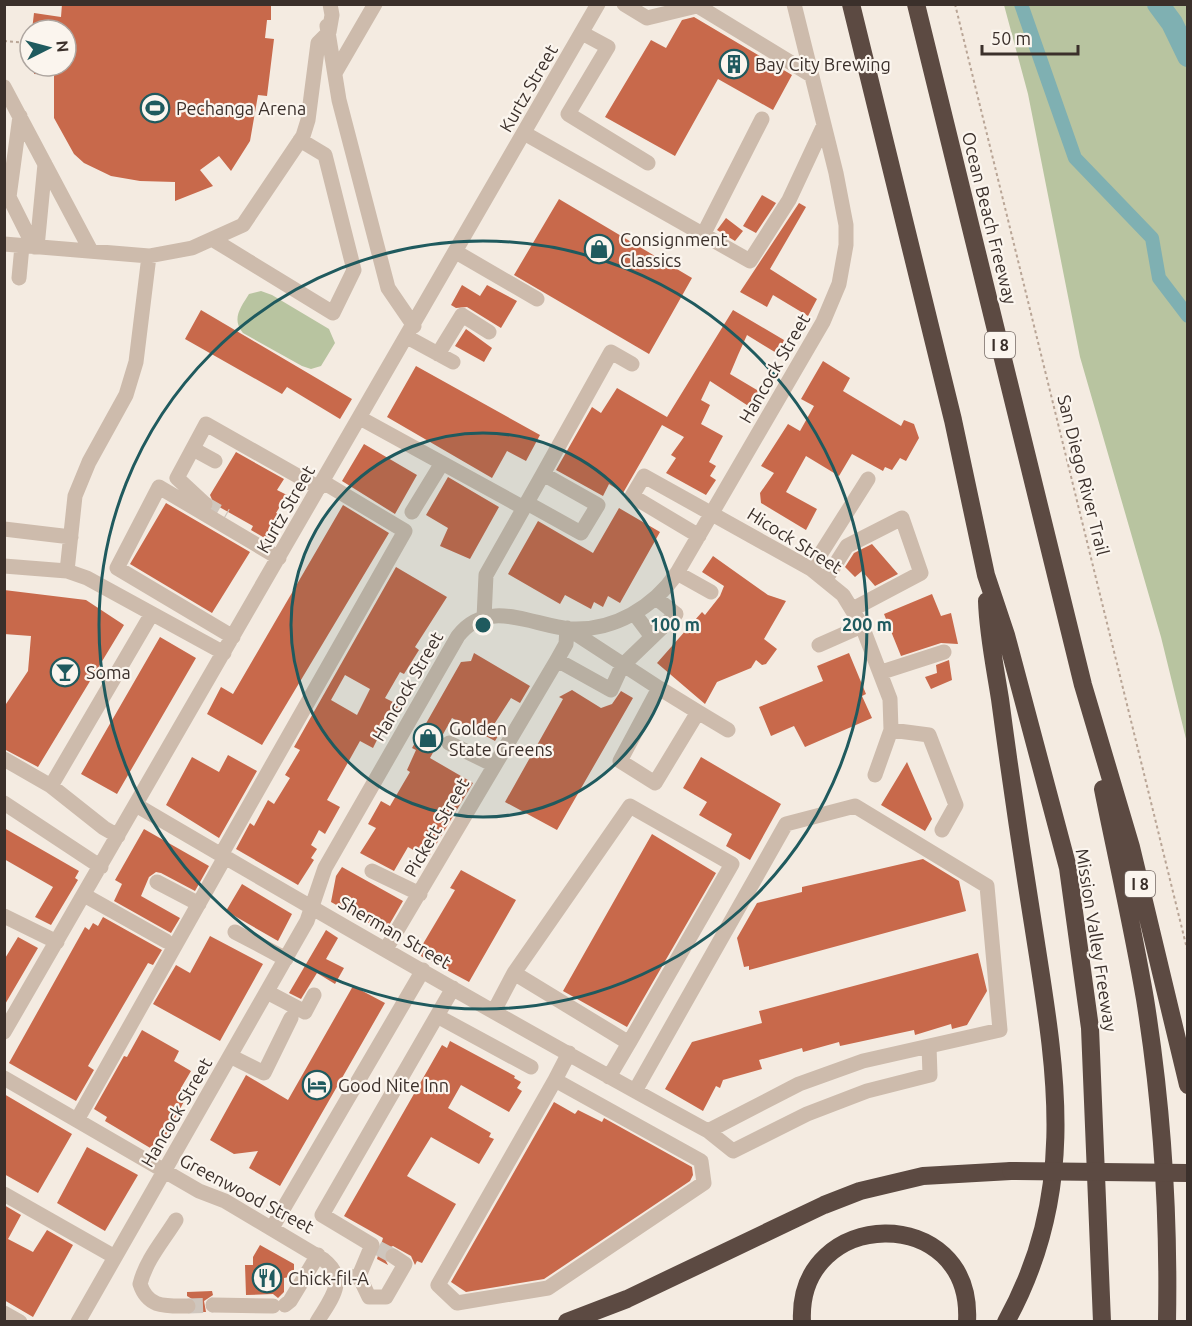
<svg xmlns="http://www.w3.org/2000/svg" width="1192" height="1326" viewBox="0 0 1192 1326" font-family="Ubuntu,sans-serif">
  <rect width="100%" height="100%" fill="#f4ebe1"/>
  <path fill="#b8c4a0" d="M1004,5H1187V743L1161,637L1080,357L1028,94Z
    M261,291L272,295L329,329L335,343L321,366L311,369L302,366L243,333C231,319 241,307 249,294Z"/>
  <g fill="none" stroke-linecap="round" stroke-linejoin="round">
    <path stroke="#7fb0b2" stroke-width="14" d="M1021,4L1075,158L1152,238L1159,278L1188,316"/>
    <path stroke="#7fb0b2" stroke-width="22" d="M1158,4L1172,23L1188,56"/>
  </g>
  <path fill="#c8694b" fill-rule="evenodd" d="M62,4H271V20H267L265,38L274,39L267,96L258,95L250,141L231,171L219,156L200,170L213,186L175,201V182L140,181L111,176L84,163L74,154L54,118V75L34,74L35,66H66V30H32L34,13L61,17Z
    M694,17L792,75L773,110L718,79L675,156L605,117L651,40L666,48L682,20Z
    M762,195L776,203L756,233L743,226Z
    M559,199L692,278L649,354L514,275Z
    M799,203L806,207L770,269L817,299L808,316L773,295L767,307L740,292Z
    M726,218L743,231L735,241L717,230Z
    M462,285L480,296L487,285L517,301L501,328L467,307L456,308L451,305Z
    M201,310L352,399L340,419L287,387L282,394L185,339Z
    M733,310L784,340L778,354L747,335L738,355L730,374L762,393L753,409L710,381L701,400L710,405L701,424L723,436L709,462L716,466L710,476L716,480L706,495L666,473L676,458L671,455L684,437L662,425L623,493L609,484L603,496L556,470L592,407L601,413L617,388L667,417Z
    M466,329L492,348L484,362L455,346Z
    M823,361L850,378L843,391L901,426L904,420L914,424L919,438L906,461L900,458L892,470L885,467L883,471L852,454L839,476L806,456L786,492L817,509L806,530L761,503L760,493L774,473L761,466L788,424L800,431L814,406L801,399Z
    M416,366L540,435L526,461L507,451L492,478L387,417Z
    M364,444L417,475L395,514L342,481Z
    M236,452L284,479L277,490L287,495L276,513L282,516L268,540L251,530L253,526L214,504L210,495Z
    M448,477L499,507L470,559L440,546L448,528L426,515Z
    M166,503L250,552L212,613L130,564Z
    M343,505L389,533L262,745L207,714L221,687L233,694Z
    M619,508L660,532L620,603L608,596L603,607L594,602L591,609L565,595L560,604L508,574L538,521L593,553Z
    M872,544L898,574L875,586L862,571L855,577L845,567L854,553Z
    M713,556L768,595L786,601L764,639L777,649L766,664L762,665L756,660L751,668L717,682L705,704L657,663L702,612L705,615L720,596L724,586L702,572Z
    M396,567L447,597L415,647L419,650L404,674L400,672L385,698L399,705L388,724L386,722L373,748L360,741L327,800L340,807L325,834L319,830L311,845L317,849L311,858L314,860L298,885L236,849L250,823L254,826L268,800L274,804L290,778L285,775L300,750L294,747ZM345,675L370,689L357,715L331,700Z
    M4,590L86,600L124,625L38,767L4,749V707L28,671L31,636L4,634Z
    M932,594L941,616L951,613L958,644L941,643L901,656L884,614Z
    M160,637L196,658L117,794L81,774Z
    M474,653L530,686L520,703L511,698L493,726L501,731L495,741L452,718L430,758L473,783L428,858L408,847L394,871L360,853L376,828L368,824L381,801L390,806L410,772L407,770L416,750L412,748L461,662L471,661Z
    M849,653L866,694L862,696L872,718L805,747L794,726L771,736L759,707L823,681L817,666Z
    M949,660L952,680L931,689L925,677L937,673L936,665Z
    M572,690L601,708L612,704L621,691L633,698L557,830L505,802L563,699L559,697Z
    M228,755L257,771L219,838L166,805L192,757L219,772Z
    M701,757L781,804L750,860L726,846L732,834L699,815L707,802L683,788Z
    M907,762L932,819L925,831L881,805Z
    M4,828L79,871L75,878L78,880L51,925L35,917L53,887L4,859Z
    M144,829L209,866L195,891L161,873L156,872L149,877L141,896L180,918L171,933L114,901L122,884L115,880Z
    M652,834L716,873L627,1027L563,991Z
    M923,859L959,881L966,911L749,970V966L744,967L737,938L757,903L802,892V887Z
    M342,867L403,901L385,932L331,902L336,876Z
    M461,870L516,900L469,982L417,954L455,890L450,888Z
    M242,884L292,914L278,941L226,911Z
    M103,917L162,950L153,965L148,963L88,1066L94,1070L76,1101L9,1063L85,927L89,930L93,923L98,926Z
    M326,930L338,938L326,959L344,968L335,984L317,973L301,999L289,993Z
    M210,936L263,964L220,1041L153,1004L176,965L190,973Z
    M18,937L38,948L4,1006V960Z
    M978,953L987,991L967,1025L952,1029L951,1024L915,1035L914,1030L840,1046L839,1042L803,1052L802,1048L759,1060L762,1069L723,1080L720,1088L716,1086L703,1111L665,1089L692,1042L762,1023L759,1011Z
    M353,986L385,1003L280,1186L249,1168L258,1151L234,1154L210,1140L246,1075L288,1100Z
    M142,1030L179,1051L174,1061L191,1071L181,1088L189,1092L157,1152L105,1121L107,1117L94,1109L124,1056L127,1057Z
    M450,1041L515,1076L514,1078L521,1082L517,1088L522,1091L509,1112L461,1085L448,1108L491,1133L489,1137L494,1139L479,1164L431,1137L407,1176L456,1204L422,1263L417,1261L415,1265L411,1256L393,1246L388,1248L383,1255L388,1265L377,1259L383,1238L344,1216L442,1045L447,1048Z
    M4,1094L72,1134L38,1193L4,1174Z
    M554,1102L575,1114L578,1110L602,1122L604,1118L692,1167L693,1175L690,1181L544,1279L466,1292L451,1282Z
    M87,1147L138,1175L105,1231L57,1203Z
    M4,1205L21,1215L8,1239L33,1252L47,1230L73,1245L33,1317L4,1300Z
    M260,1245L294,1264V1276L284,1278V1292L278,1298L273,1294L246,1295L245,1265H253V1257Z
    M212,1291L213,1295L204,1301L206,1312H195L197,1302L187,1296V1292Z"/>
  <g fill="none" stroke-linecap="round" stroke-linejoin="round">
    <path stroke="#cfc6bd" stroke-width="15" stroke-dasharray="15 8" stroke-linecap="butt" d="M205,504L226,516
      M378,1248L393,1256
      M188,1306L213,1305"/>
    <path stroke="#b9a596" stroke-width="2" stroke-dasharray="3 3" stroke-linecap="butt" d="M955,4L1188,953
      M4,41L30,43"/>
    <path stroke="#cdbbac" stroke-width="15" d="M624,4L647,18L705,4
      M698,6L811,75
      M327,26L339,100L388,288L414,326
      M582,33L608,47L568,114L648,163
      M335,73L375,4
      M4,87L91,251
      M524,133L750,261L789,200L824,125
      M4,187L34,247
      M9,197L20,116
      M703,235L762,119
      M212,239L333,313L354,270L325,155L300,140
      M4,244L149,256L192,248L243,225L303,136L308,120L318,43L329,32L332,15L330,4
      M37,247L45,164
      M456,252L537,299
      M19,278L22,246
      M407,337L453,362
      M438,354L462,315L489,332
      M360,418L524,508
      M193,449L215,461
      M543,474L611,352L632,364
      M205,504L177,478L206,424L319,488
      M412,512L442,463
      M4,529L71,537
      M699,536L632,496L644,476L811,569L843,595L862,626L890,699L891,730L875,775
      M4,566L67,571L87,578L224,653
      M811,569L868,479
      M67,571L75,496L89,462L126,395L136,362L149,256
      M677,573L711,592
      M826,579L847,546L902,518L921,573L853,609
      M634,613L652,637
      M484,618L486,575L543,474L598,505L581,533L527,503
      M233,637L117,568L159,487L279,558
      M819,645L862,626
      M557,660L611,690L622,666L676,614L656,598
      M882,672L944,652
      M659,688L698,712
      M891,730L929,735L956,805L942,830
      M449,743L494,765
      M4,759L51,786L104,828L118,836
      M51,786L151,615
      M4,803L101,867
      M136,805C325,916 515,1026 708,1131L799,1084L863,1061L1000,1030L987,886L855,806L786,824L635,1091
      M221,855L405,531L323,482
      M372,871L420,894
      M157,882L199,904
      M84,895L166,941
      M4,916L57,942
      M235,932L286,959
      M386,949L557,660L566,644L567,628L659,688L620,761L655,783L698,712L728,730
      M514,973L630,806L732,864L629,1043
      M267,992L305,1012L314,995
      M494,1011L514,973L629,1043L609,1077
      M437,1016L531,1067
      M4,1032L598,4
      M230,1056L264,1073L291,1018
      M4,1078L199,1191L225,1201L324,1260C349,1280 330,1300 317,1322
      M555,1080L701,1161L704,1183L548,1288L457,1303L438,1285Z
      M555,1080L569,1053
      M77,1120L225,857
      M708,1131L733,1151L807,1114L867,1091L930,1075L929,1046
      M4,1194L115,1257
      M176,1220C163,1241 146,1260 140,1284C148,1308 165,1306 188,1306
      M272,1228L423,970
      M359,1276L369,1297H386L405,1264L393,1256
      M337,1279L359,1276L372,1245L322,1215L453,988
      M213,1305L273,1306
      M285,1305L290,1301L318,1255
      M4,1313L20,1322
      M78,1322L307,921L325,868L458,636C488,597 533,626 571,629C614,631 654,607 677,573L823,322L839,284L846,245V225L836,173L794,4"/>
    <path stroke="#5c4a42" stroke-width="18" d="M851,4L953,420L986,575L1006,635L1068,868L1090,1028L1102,1322
      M916,4L1083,685L1131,847L1188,1085
      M987,601C988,634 995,667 1000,699C1010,774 1021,849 1033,924C1055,1066 1080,1188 1006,1322
      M1103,789C1117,859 1133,928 1145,999C1162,1105 1169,1214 1167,1322
      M567,1322L627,1299L824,1205L860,1191L923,1176L1011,1171
      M802,1322C796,1206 974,1202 967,1322"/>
    <path stroke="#5c4a42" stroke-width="18" d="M1011,1171L1188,1173"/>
  </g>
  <circle cx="483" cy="625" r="192" fill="#1f5a5e" fill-opacity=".12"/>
  <g fill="none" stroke="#1f5a5e" stroke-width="3">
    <circle cx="483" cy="625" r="192"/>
    <circle cx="483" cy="625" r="384"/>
  </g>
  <defs>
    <g id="building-ring" transform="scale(1.5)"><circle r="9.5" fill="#fbf5ee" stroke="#1f5a5e" stroke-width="1.5"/><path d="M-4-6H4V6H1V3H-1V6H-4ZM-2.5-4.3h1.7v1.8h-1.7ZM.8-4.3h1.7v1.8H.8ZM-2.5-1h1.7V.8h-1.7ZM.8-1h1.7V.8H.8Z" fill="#1f5a5e"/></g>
    <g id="stadium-ring" transform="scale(1.5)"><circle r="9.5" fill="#fbf5ee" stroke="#1f5a5e" stroke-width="1.5"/><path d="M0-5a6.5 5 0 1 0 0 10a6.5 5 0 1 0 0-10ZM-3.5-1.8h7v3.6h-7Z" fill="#1f5a5e"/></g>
    <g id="shop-ring" transform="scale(1.5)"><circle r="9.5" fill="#fbf5ee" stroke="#1f5a5e" stroke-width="1.5"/><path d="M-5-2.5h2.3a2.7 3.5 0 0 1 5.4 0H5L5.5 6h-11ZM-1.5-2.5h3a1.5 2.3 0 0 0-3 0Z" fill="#1f5a5e"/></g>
    <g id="bar-ring" transform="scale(1.5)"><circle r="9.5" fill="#fbf5ee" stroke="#1f5a5e" stroke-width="1.5"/><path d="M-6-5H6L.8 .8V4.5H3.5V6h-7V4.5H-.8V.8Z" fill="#1f5a5e"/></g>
    <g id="hotel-ring" transform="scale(1.5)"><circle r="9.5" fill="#fbf5ee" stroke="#1f5a5e" stroke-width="1.5"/><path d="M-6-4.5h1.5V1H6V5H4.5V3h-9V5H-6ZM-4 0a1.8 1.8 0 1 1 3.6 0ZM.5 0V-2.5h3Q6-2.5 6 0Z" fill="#1f5a5e"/></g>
    <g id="restaurant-ring" transform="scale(1.5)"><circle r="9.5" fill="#fbf5ee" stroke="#1f5a5e" stroke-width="1.5"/><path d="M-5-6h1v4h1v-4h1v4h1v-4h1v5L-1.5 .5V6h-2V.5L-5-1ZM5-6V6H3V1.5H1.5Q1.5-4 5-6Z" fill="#1f5a5e"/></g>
  </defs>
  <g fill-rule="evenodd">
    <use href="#building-ring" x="734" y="64"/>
    <use href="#stadium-ring" x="155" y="108"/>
    <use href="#shop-ring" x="599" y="249"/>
    <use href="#bar-ring" x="65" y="672"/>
    <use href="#shop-ring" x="428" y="738"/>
    <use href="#hotel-ring" x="317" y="1085"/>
    <use href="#restaurant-ring" x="267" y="1278"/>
  </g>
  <g text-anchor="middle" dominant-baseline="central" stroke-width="4.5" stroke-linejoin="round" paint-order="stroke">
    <g fill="#fbf5ee" stroke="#756b66" stroke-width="1.5">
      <rect x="985" y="332" width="30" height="26" rx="4.5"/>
      <rect x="1125" y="871" width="30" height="26" rx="4.5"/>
    </g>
    <g font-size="16" font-weight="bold" fill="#3b302b">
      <text x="1000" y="345">I 8</text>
      <text x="1140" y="884">I 8</text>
    </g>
    <g font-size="18" fill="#3b302b" stroke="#fbf5ee" text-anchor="start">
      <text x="755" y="64">Bay City Brewing</text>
      <text x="176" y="108">Pechanga Arena</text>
      <text x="620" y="239">Consignment<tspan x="620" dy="21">Classics</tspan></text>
      <text x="86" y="672">Soma</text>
      <text x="449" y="728">Golden<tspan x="449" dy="21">State Greens</tspan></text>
      <text x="338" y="1085">Good Nite Inn</text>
      <text x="288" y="1278">Chick-fil-A</text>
    </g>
    <g font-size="18" fill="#3b302b" stroke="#fbf5ee">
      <text transform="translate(528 88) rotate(-60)">Kurtz Street</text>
      <text transform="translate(990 218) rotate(76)">Ocean Beach Freeway</text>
      <text transform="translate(774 368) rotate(-60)">Hancock Street</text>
      <text transform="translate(1084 475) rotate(76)">San Diego River Trail</text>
      <text transform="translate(285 509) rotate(-60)">Kurtz Street</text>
      <text transform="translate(795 540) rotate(32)">Hicock Street</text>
      <text transform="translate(407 686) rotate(-60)">Hancock Street</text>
      <text transform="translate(436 827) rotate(-60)">Pickett Street</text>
      <text transform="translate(395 932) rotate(30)">Sherman Street</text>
      <text transform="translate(1097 940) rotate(81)">Mission Valley Freeway</text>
      <text transform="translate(176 1112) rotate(-60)">Hancock Street</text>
      <text transform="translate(247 1193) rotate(28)">Greenwood Street</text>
    </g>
  </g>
  <circle cx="483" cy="625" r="9" fill="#1f5a5e" stroke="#fbf5ee" stroke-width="3"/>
  <g font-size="18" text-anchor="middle" font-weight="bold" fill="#1f5a5e" stroke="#fbf5ee" stroke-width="4.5" stroke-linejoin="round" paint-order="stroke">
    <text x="675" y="631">100 m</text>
    <text x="867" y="631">200 m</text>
  </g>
  <rect width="1192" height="1326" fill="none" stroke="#3b302b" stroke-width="12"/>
  <g transform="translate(48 48) rotate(84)"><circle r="28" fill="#fbf5ee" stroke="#aea6a0" stroke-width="1.5"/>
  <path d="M0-4.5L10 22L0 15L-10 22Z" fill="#1f5a5e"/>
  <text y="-9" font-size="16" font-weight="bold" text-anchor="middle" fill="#3b302b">N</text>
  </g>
  <path d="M982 45v9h96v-9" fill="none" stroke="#3b302b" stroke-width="3"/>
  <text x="991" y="45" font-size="18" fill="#3b302b" stroke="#fbf5ee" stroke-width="4.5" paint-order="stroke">50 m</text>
</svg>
